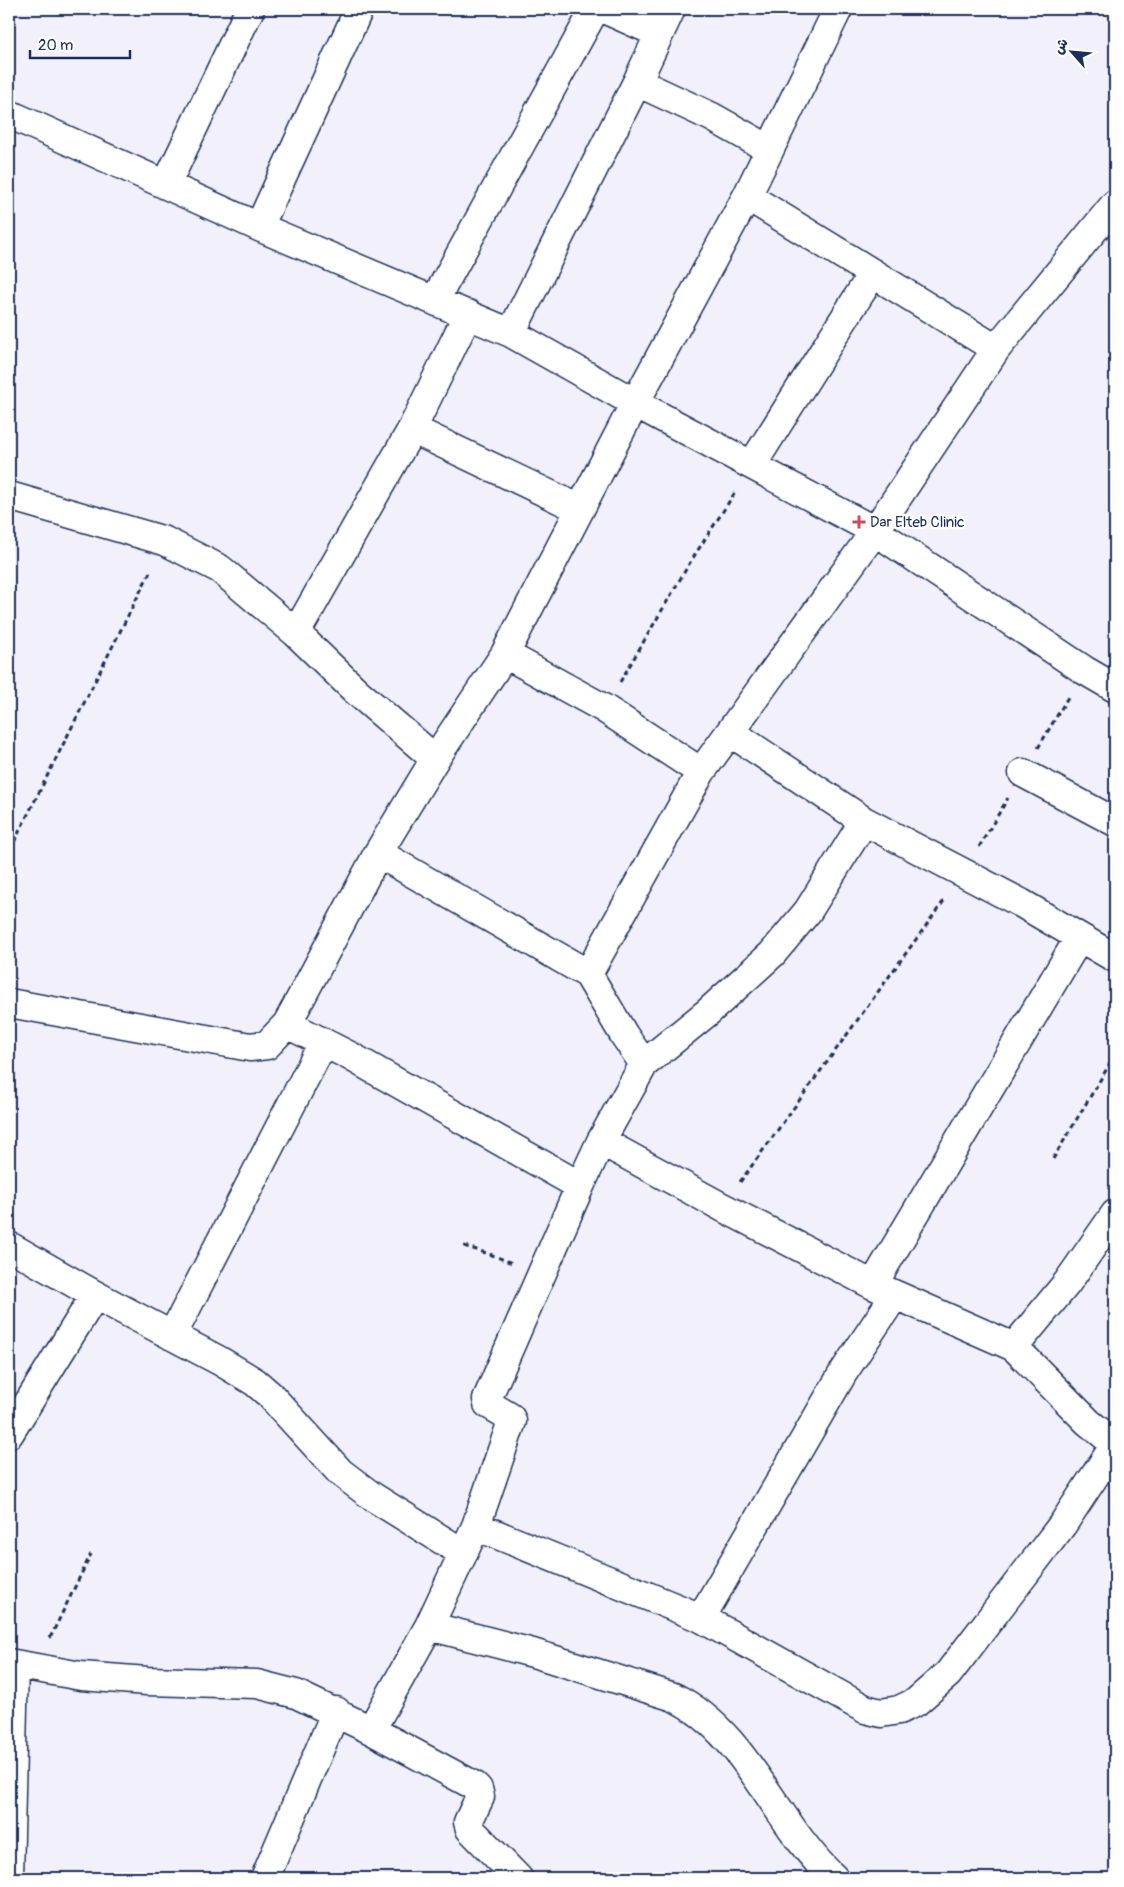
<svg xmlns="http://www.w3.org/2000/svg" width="1124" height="1887" viewBox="0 0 1124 1887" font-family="Pangolin,'Playpen Sans Arabic',sans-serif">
  <rect width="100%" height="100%" fill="#f2f1fb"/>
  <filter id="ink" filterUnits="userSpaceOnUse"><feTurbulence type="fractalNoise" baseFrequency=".02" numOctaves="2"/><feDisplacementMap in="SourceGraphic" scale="10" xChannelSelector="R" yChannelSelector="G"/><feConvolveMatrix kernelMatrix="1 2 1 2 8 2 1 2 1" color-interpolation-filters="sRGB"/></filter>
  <g filter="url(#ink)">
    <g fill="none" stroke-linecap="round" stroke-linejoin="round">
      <g stroke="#1b2f5e" stroke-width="31">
        <path id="street" d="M604,9L658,33
          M637,82L712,117L769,149
          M9,114L259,227L511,333L635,403L875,531L1084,670L1115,688
          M166,185L250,9
          M747,196L996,349
          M259,227L359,9
          M435,300L595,9
          M511,333L637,82L671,9
          M412,429L580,509
          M752,465L873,273
          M9,496L165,541L220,569L296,633L356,691L435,759
          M296,633L412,429L468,314
          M505,654L605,709L701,772
          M1023,773L1115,822
          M864,821L1021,903L1115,958
          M378,853L588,974L624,1035L644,1064
          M588,974L701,772L875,531L996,349L1115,204
          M9,1003L250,1047L267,1045L287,1024L378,853L435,759L505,654L635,403L747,196L838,9
          M287,1024L350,1056L580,1186
          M601,1141L722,1207L873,1285L1014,1347L1088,1422L1115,1444
          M9,1246L95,1295L220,1361L255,1382L270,1395L340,1472L373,1497L463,1553
          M873,1285L1079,938
          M172,1336L323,1043
          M1014,1347L1067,1283L1115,1214
          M9,1434L95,1295
          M476,1526L701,1618L865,1709L881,1713L899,1710L916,1702L948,1674L1063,1524L1115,1445
          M701,1618L843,1373L895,1295
          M429,1626L533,1653L674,1697C748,1734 775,1824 834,1878
          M9,1663L81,1676L147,1681L257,1684L296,1694L371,1730L475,1786L478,1789L480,1797L468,1822L470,1829L518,1878
          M371,1730L429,1626L476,1526L512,1421L510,1417L488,1404L487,1399L580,1186L601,1141L644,1064L708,1012L772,954L808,911L864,821L730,732
          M9,1878L14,1664
          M265,1878L336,1711"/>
      </g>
      <path stroke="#1b2f5e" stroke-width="3" stroke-dasharray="5 4" stroke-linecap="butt" d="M620,682L689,564L736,491
        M1038,748L1068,697
        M14,842L151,570
        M979,847L1008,798
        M1053,1159L1115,1055
        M740,1182L946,898
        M464,1246L492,1255L512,1263
        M9,1543L10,1540
        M50,1638L91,1554"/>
      <use href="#street" stroke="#fff" stroke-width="28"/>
    </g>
  </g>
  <path fill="#d1495b" stroke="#fff" stroke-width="2" d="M856.5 514.5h5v5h5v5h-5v5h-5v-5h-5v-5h5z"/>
  <g text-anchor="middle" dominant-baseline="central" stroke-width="5" stroke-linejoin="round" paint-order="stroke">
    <g font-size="15" fill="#1b2f5e" stroke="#fff" text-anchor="start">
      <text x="870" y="522">Dar Elteb Clinic</text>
    </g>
  </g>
  <rect width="1124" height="1887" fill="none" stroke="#fff" stroke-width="30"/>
  <rect x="15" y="15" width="1094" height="1857" fill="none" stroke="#1b2f5e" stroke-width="2" filter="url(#ink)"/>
  <g transform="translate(1072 52) rotate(297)" stroke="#ffffff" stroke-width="4" paint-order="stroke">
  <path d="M0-4L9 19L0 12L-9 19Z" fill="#1b2f5e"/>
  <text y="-8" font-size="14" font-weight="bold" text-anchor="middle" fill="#1b2f5e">ش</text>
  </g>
  <path d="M30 50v8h100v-8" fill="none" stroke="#1b2f5e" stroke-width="2.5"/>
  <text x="38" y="50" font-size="15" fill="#1b2f5e" stroke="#ffffff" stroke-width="4" paint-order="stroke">20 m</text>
</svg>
